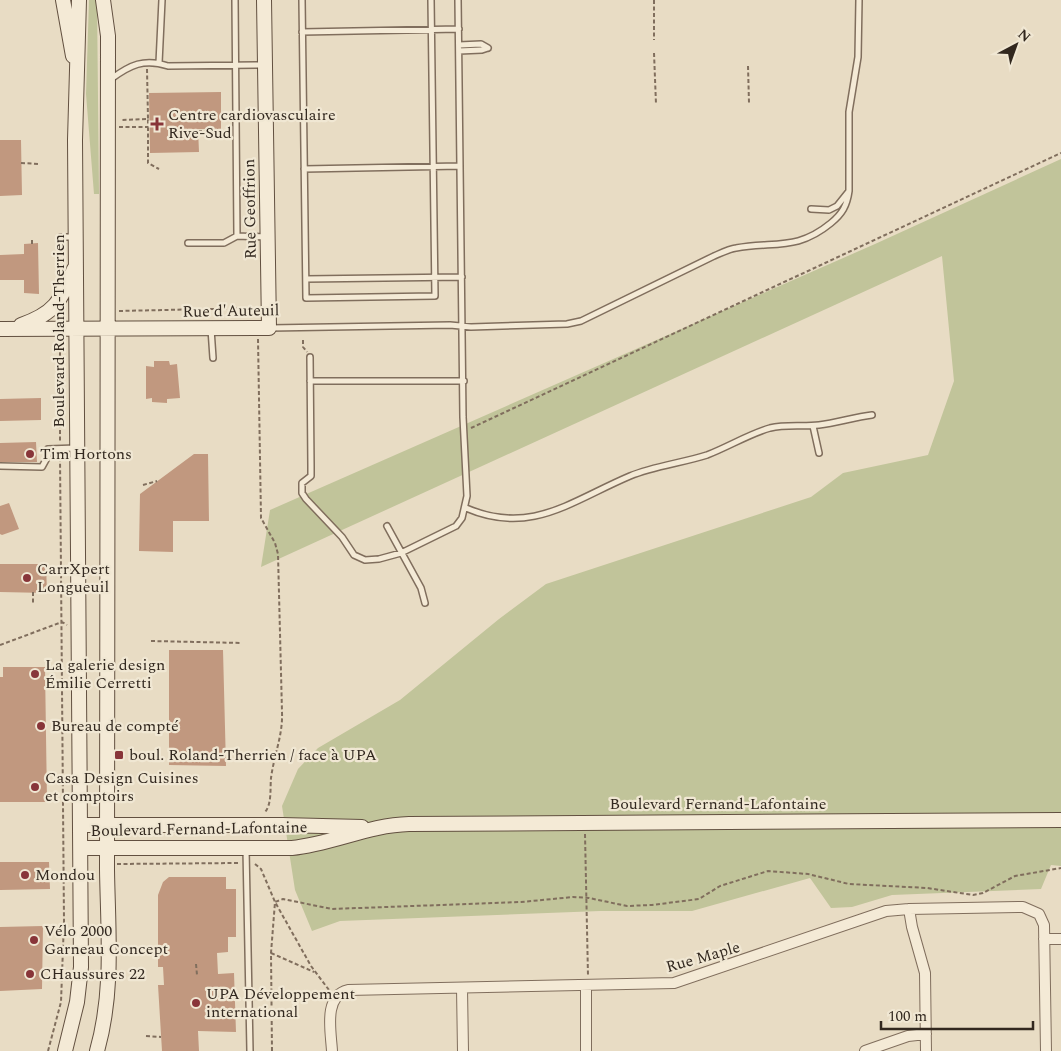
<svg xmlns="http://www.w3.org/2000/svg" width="1061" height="1051" viewBox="0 0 1061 1051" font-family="Spectral,serif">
  <rect width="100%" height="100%" fill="#e8dcc4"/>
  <path fill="#c1c49a" d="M89,0H97L99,194H94L86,94Z
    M1061,159V866L1051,865L1041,889L892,895L852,907L831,908L810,878L692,911H600L340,921L312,931L295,890L282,806L298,769L318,748L400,700L499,619L546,584L811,497L843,473L928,455L954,381L942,256L261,567L270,510L875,244Z"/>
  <path fill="#c1987f" d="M221,92V129H198L199,152L150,153L149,93Z
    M0,140H21L22,195L0,196Z
    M38,243L39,294L24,293V280H0V255L24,254V244Z
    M154,361H169L170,365L177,364L180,398L167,399V403L152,402V398L146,399V366L154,367Z
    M41,398V420L0,421V399Z
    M36,442L37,462H0V443Z
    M194,454H208L209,521H173V552L139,551L140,494Z
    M9,503L19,529L2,535L0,534V506Z
    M0,564H46L47,593L0,592Z
    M169,650H223L226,766L169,765Z
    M3,667H45L47,802H0V677H3Z
    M0,862H49L50,889L0,890Z
    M169,877H226V889H236V937H228V952L217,953L218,974L234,973L236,1032L198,1031L199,1051H162L158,985H164L163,967H158V895L163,882Z
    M43,926L42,989L0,991V927Z"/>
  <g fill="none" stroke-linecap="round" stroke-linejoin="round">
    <g stroke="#806e5d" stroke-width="8">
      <path id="lane" d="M235,0L237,236L267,237
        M302,0L306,298L435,296L431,0
        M302,32L459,29
        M459,45L481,44L488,48
        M459,51L482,50L488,48
        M159,63L162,0
        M111,79C130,65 144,58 168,66L264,65
        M304,169L460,166
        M811,209L829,210L837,206L849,191V112L858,57L859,0
        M61,237H75
        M188,243H224L237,236
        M306,279L462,277
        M270,328L450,325L471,327L567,324L581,321L714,256C721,253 729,249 736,248C775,241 797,251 831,223C842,214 847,206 849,191
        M211,329L213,358
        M310,357L311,466V476L302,483V493L306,499L342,537L354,555L365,560L379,559L401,553L456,526L462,518L467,496L463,417L458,0
        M310,381H464
        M813,426L819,453
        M0,466L42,467L48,456V449L76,448
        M466,508C531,536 571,501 630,476C654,466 682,463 707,455C728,447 749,434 770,428C786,424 803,427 819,425C837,423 854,417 872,415
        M387,526L421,588L425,603
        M246,849L250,1051"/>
    </g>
    <g stroke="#806e5d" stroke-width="12">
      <path id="street" d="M909,909L912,927L925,973L926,1051
        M1044,939H1061
        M586,985V1051
        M462,988L463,1051
        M332,1051C331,1032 323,996 348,990L674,983L886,911L909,909L1023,907L1039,914L1044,925L1046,1051
        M865,1051L908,1036L926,1034"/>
    </g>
    <g stroke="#625040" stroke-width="16">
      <path id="secondary" d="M63,0L73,56
        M21,325C56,313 60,301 74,269
        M0,329L269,328L264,0
        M80,825H282L362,827
        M81,848H292C332,844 369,825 409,824L1061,820
        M65,1051L77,1002L81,967L75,140L79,0
        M97,1051C114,991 108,932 107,870L108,36L103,0"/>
    </g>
    <path stroke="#806e5d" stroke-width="2" stroke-dasharray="4 2.5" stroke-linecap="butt" d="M654,0V40
      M654,53L656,104
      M748,66L749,103
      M147,69L148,119
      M119,127H148V119L120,120
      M148,127V163L159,169
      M198,131H229
      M21,163L39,164
      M32,244V238
      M119,311L254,308L257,312
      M60,339V442
      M258,339L261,518L275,543L278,554L282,712C283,735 274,755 271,778C270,788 272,804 265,812
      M303,340V347L307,352
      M471,428L1061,153
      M143,485L157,481
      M33,592V603
      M151,641L242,643
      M0,645L62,622L67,625
      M585,834L588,976
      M117,864L240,863
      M255,864L261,869L275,902L311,966L329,990
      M271,953L314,972
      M196,964L197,975
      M146,1036L161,1037
      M48,1051L61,1002L64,921L60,457
      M272,1051L271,953L275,902L283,899L332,909L521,902L573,897L589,898L627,906L652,905L699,899L720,886L768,871L808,874L849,884L927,888L973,895L983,893L1015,876L1061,868"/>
    <use href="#lane" stroke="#f4ead6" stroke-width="5"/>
    <use href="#street" stroke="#f4ead6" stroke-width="10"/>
    <use href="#secondary" stroke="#f4ead6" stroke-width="14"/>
  </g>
  <g fill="#883539" stroke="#f0e7d3" stroke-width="2">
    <path d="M154.5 116.5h5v5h5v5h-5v5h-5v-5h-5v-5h5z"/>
    <circle cx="30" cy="454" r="5"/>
    <circle cx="27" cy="578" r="5"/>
    <circle cx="35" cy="674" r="5"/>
    <circle cx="41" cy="726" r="5"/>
    <rect x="114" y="750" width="10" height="10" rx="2.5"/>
    <circle cx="35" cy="787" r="5"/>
    <circle cx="25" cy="875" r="5"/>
    <circle cx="34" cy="940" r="5"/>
    <circle cx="30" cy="974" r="5"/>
    <circle cx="196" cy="1003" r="5"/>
  </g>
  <g text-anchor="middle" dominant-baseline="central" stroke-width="4.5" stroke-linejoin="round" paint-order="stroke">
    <g font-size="16" fill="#32281f" stroke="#f0e7d3" text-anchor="start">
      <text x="168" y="115">Centre cardiovasculaire<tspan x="168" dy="18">Rive-Sud</tspan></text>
      <text x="40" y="454">Tim Hortons</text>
      <text x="37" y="569">CarrXpert<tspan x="37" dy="18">Longueuil</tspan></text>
      <text x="45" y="665">La galerie design<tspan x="45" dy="18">Émilie Cerretti</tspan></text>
      <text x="51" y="726">Bureau de compté</text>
      <text x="129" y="755">boul. Roland-Therrien / face à UPA</text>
      <text x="45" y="778">Casa Design Cuisines<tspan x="45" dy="18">et comptoirs</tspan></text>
      <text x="35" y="875">Mondou</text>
      <text x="44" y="931">Vélo 2000<tspan x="44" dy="18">Garneau Concept</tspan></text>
      <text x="40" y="974">CHaussures 22</text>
      <text x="206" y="994">UPA Développement<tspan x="206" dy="18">international</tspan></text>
    </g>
    <g font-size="16" fill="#32281f" stroke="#f0e7d3">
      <text transform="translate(250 209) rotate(-91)">Rue Geoffrion</text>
      <text transform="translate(231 311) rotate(-1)">Rue d'Auteuil</text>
      <text transform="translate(59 331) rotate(-90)">Boulevard Roland-Therrien</text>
      <text x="718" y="804">Boulevard Fernand-Lafontaine</text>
      <text transform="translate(199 829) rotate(-1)">Boulevard Fernand-Lafontaine</text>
      <text transform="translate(703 957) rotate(-16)">Rue Maple</text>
    </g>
  </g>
  <g transform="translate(1016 45) rotate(41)" stroke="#f0e7d3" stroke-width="4" paint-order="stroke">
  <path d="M0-4L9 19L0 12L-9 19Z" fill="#32281f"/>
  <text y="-8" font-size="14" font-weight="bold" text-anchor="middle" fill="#32281f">N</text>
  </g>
  <path d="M881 1021v8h152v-8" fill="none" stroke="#32281f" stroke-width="2.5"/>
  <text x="888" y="1021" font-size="15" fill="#32281f" stroke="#f0e7d3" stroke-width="4" paint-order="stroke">100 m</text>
</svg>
